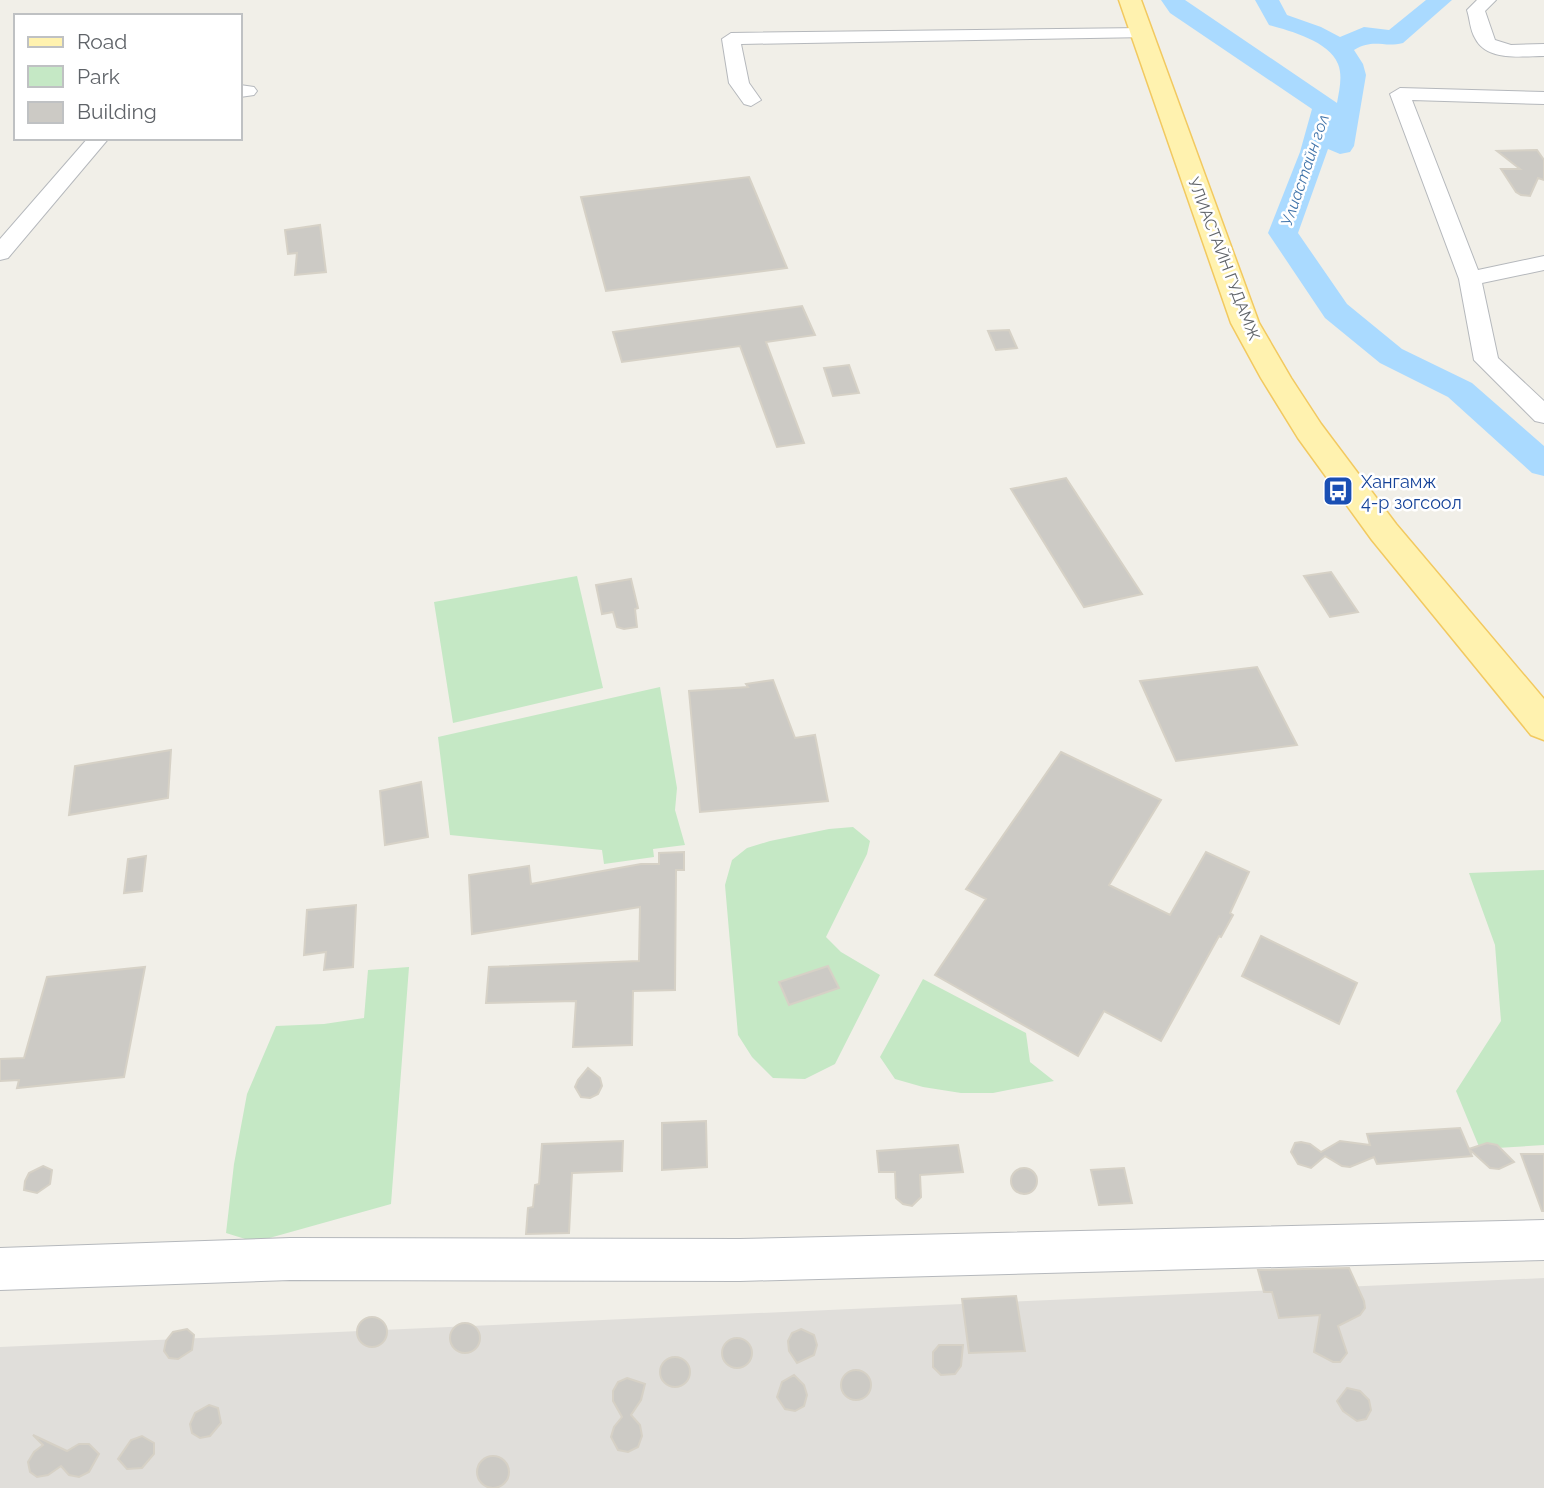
<svg xmlns="http://www.w3.org/2000/svg" width="1544" height="1488" viewBox="0 0 1544 1488" font-family="Raleway,sans-serif">
  <rect width="100%" height="100%" fill="#f1efe8"/>
  <path fill="#e0deda" d="M1544,1278V1488H0V1347Z"/>
  <path fill="#c5e8c5" d="M577,576L603,688L453,723L434,602Z
    M660,687L677,788L675,810L685,845L653,849L654,857L604,864L602,850L450,835L438,737Z
    M853,827L870,841L867,854L826,937L841,952L880,975L835,1064L805,1079L773,1078L752,1057L738,1035L725,885L732,860L747,848L770,841L829,829Z
    M1544,870V1145L1480,1149L1456,1091L1501,1021L1495,945L1469,873Z
    M409,967L391,1204L255,1242L226,1233L234,1164L247,1094L276,1026L324,1024L364,1018L368,970Z
    M923,979L1026,1033L1030,1062L1054,1081L993,1093H961L923,1087L895,1079L880,1057Z"/>
  <g fill="none" stroke-linecap="round" stroke-linejoin="round">
    <path fill="#aadaff" fill-rule="evenodd" d="M1161,0H1185L1337,103C1339,91 1343,76 1338,64C1329,41 1290,31 1269,25L1255,0H1279L1287,15L1321,27L1340,37L1364,27L1389,30L1426,0H1452L1403,43C1383,48 1374,38 1354,50L1363,64L1366,75L1354,146L1350,152L1340,154L1328,149L1298,233L1347,304L1402,349L1472,383L1544,446V476L1532,473L1448,397L1380,363L1325,318L1268,233L1300,152L1312,109L1170,13Z"/>
  </g>
  <path fill="#cccac5" stroke="#d6d1c6" stroke-width="2" d="M1537,150L1544,160V180L1538,178L1530,196L1521,195L1516,192L1501,169H1520L1497,151Z
    M749,177L787,268L606,291L581,197Z
    M320,225L326,272L295,275L297,253L288,254L285,230Z
    M802,306L815,335L766,342L804,443L777,447L740,346L622,362L613,332Z
    M1009,330L1017,348L996,350L988,331Z
    M849,365L859,393L833,396L824,368Z
    M1066,478L1142,594L1084,607L1011,489Z
    M1331,572L1358,612L1330,617L1304,576Z
    M631,579L638,608L635,609L637,627L624,629L617,627L613,612L602,614L596,585Z
    M1257,667L1297,745L1176,761L1140,681Z
    M773,680L795,738L815,735L828,801L700,812L689,691L748,687L746,684Z
    M171,750L168,798L69,815L75,766Z
    M1061,752L1161,800L1109,885L1170,915L1206,852L1249,872L1230,913L1233,915L1221,937L1219,936L1161,1041L1104,1011L1078,1056L935,975L986,899L966,889Z
    M421,782L428,837L385,845L380,791Z
    M684,852V870H676L675,990L633,991L632,1045L573,1047L576,1001L486,1003L489,967L639,961L640,907L472,934L469,875L529,866L531,884L641,864H659V853Z
    M146,856L142,891L124,893L128,859Z
    M356,905L353,967L324,970L326,952L304,955L307,910Z
    M1261,936L1357,983L1339,1024L1242,976Z
    M828,966L839,988L789,1005L779,982Z
    M145,967L124,1077L17,1088L19,1080L0,1081V1059L24,1058L47,977Z
    M588,1068L600,1078L602,1086L598,1094L590,1098L581,1097L575,1087L578,1080Z
    M706,1121L707,1167L662,1170V1123Z
    M1460,1128L1472,1156L1377,1164L1374,1157L1350,1167L1342,1166L1325,1156L1311,1168L1298,1164L1291,1152L1295,1143L1301,1142L1310,1144L1321,1152L1340,1141L1370,1145L1367,1134Z
    M623,1141L622,1171L572,1173L569,1233L526,1234L528,1208L533,1207L535,1185L539,1184L542,1144Z
    M1487,1143L1497,1145L1514,1162L1499,1169L1490,1168L1469,1149Z
    M958,1145L963,1172L920,1175L921,1197L912,1206L903,1204L896,1198L895,1172H879L877,1151Z
    M1521,1154H1544V1211H1542Z
    M43,1166L52,1170L50,1184L37,1193L24,1190L25,1181L29,1173Z
    M1011 1181a13 13 0 1 1 26 0a13 13 0 1 1-26 0Z
    M1124,1168L1132,1203L1099,1205L1091,1170Z
    M1349,1268L1364,1301L1365,1308L1360,1315L1338,1326L1347,1353L1340,1362H1333L1314,1352L1320,1315L1279,1318L1272,1292H1264L1258,1270Z
    M1016,1296L1025,1351L969,1353L962,1299Z
    M357 1332a15 15 0 1 1 30 0a15 15 0 1 1-30 0Z
    M450 1338a15 15 0 1 1 30 0a15 15 0 1 1-30 0Z
    M187,1329L194,1335L192,1350L178,1359L169,1358L164,1351L166,1341L173,1332Z
    M801,1329L814,1335L817,1345L814,1355L797,1363L789,1351L788,1341L792,1333Z
    M722 1353a15 15 0 1 1 30 0a15 15 0 1 1-30 0Z
    M939,1345H963L961,1366L955,1374L941,1375L933,1367V1352Z
    M660 1372a15 15 0 1 1 30 0a15 15 0 1 1-30 0Z
    M841 1385a15 15 0 1 1 30 0a15 15 0 1 1-30 0Z
    M794,1375L804,1385L807,1395L804,1406L795,1411L785,1409L777,1397L782,1382Z
    M627,1378L645,1384L641,1400L631,1415L640,1425L642,1436L638,1447L628,1452L618,1450L611,1437L614,1427L622,1417L613,1401V1391L618,1382Z
    M1347,1388L1360,1391L1369,1400L1371,1410L1366,1419L1357,1421L1343,1411L1337,1401Z
    M209,1405L218,1408L221,1423L210,1436L200,1438L192,1433L190,1424L195,1413Z
    M33,1435L67,1451L79,1444H89L99,1454L89,1472L79,1477L69,1475L61,1466L48,1475L37,1477L30,1472L28,1462L34,1452L43,1445Z
    M142,1436L154,1443V1454L142,1468L127,1469L118,1459L131,1440Z
    M477 1472a16 16 0 1 1 32 0a16 16 0 1 1-32 0Z"/>
  <g fill="none" stroke-linecap="round" stroke-linejoin="round">
    <g stroke="#b5b8bc" stroke-width="2">
      <path id="minor" d="M1477,0H1496L1485,11L1495,40L1511,45L1544,44V56C1522,56 1487,62 1475,38C1470,30 1470,19 1467,10Z
        M1143,28L1149,29L1152,33L1149,37L741,44L749,83L761,100L751,106L744,104L729,83L722,39L731,33Z
        M240,85L254,87L257,91L254,95L240,97Z
        M1400,88L1544,92V104L1412,100L1478,270L1544,256V270L1482,283L1498,358L1544,401V423L1535,421L1474,360L1459,279L1390,94Z
        M88,138H109L8,258L0,260V239Z
        M1544,1220V1260L740,1281L290,1280L0,1290V1248L290,1238L740,1239Z"/>
    </g>
    <g stroke="#f2c960" stroke-width="3">
      <path id="major" d="M1119,0H1141L1259,323L1291,378L1321,424L1396,524L1544,699V740L1531,735L1372,540L1298,438L1261,378L1231,323Z"/>
    </g>
    <use href="#minor" fill="#fff" fill-rule="evenodd"/>
    <use href="#major" fill="#fff2af" fill-rule="evenodd"/>
  </g>
  <defs>
    <g id="bus-square" transform="scale(1.575)"><rect x="-9" y="-9" width="18" height="18" rx="4" fill="#1a4fb4" stroke="#fff"/><path d="M-5-6H5V4H4V6H2V4H-2V6H-4V4H-5ZM-3.5-4V0h7V-4ZM-3.5 1.2v1.5H-2V1.2ZM2 1.2v1.5H3.5V1.2Z" fill="#fff"/></g>
  </defs>
  <g fill-rule="evenodd">
    <use href="#bus-square" x="1338" y="491"/>
  </g>
  <g text-anchor="middle" dominant-baseline="central" stroke-width="5" stroke-linejoin="round" paint-order="stroke">
    <g font-size="16" font-style="italic" fill="#4174aa" stroke="#fff">
      <text transform="translate(1305 170) rotate(-71)">Улиастайн гол</text>
    </g>
    <g font-size="16" fill="#5f6368" stroke="#fff">
      <text transform="translate(1224 259) rotate(69)">УЛИАСТАЙН ГУДАМЖ</text>
    </g>
    <g font-size="18" fill="#164399" stroke="#fff" text-anchor="start">
      <text x="1361" y="481">Хангамж<tspan x="1361" dy="21">4-р зогсоол</tspan></text>
    </g>
  </g>
  <rect x="14" y="14" width="228" height="126" fill="#ffffff" stroke="#bfc1c3" stroke-width="2"/>
  <rect x="28" y="37" width="35" height="10" fill="#fff2af" stroke="#bfc1c3" stroke-width="2"/>
  <text x="77" y="49" font-size="21" fill="#5f6368">Road</text>
  <rect x="28" y="66" width="35" height="21" fill="#c5e8c5" stroke="#bfc1c3" stroke-width="2"/>
  <text x="77" y="84" font-size="21" fill="#5f6368">Park</text>
  <rect x="28" y="102" width="35" height="21" fill="#cccac5" stroke="#bfc1c3" stroke-width="2"/>
  <text x="77" y="119" font-size="21" fill="#5f6368">Building</text>
</svg>
